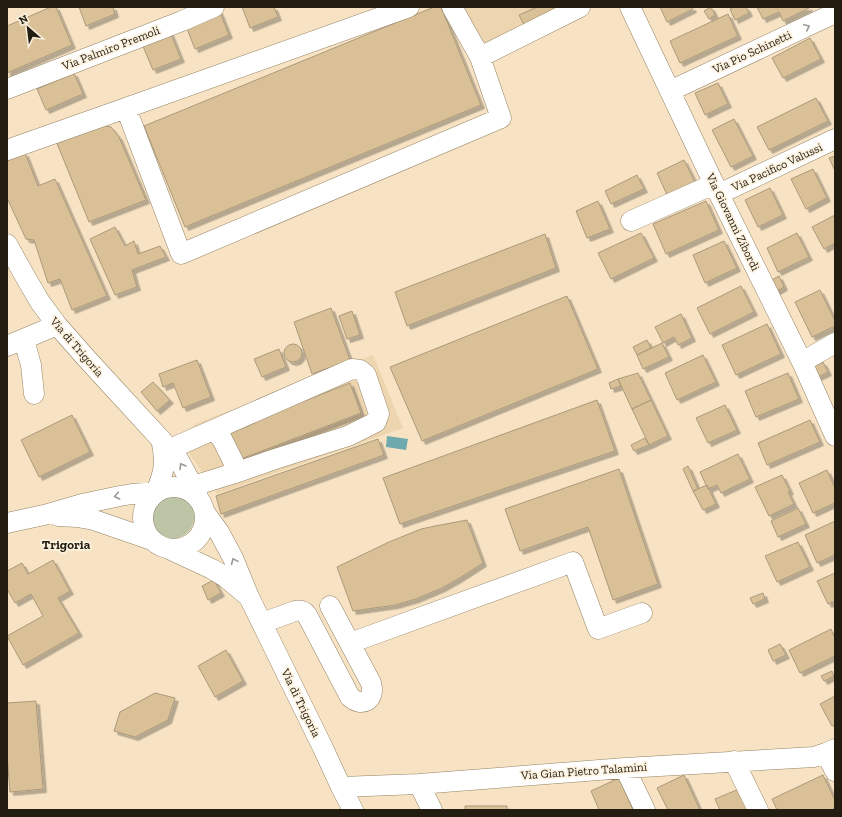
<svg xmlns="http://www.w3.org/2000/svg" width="842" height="817" viewBox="0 0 842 817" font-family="'Zilla Slab',serif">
  <defs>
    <filter id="shadow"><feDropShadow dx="3.5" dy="3.5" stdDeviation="0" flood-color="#0004"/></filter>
  </defs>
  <rect width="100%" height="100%" fill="#f7e3c3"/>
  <path fill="#edd5b0" d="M462,7H562L482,47Z
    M373,355L403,428L217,494L184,446L195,424Z"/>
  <path fill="#bcc5a6" d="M147 515a24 24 0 1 1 48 0a24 24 0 1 1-48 0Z"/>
  <path fill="#6ea9ae" d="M387,436L408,439L406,450L386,447Z"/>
  <path fill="#d9c097" stroke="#ab997b" filter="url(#shadow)" d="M51,7H56L72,45L7,73V26Z
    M79,7H113L115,14L86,26Z
    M242,7H274L278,17L250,28Z
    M434,7H441L481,105L185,227L144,126Z
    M537,7H562L524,25L519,15Z
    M660,7H692L693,9L667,22Z
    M711,7L715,15L709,19L704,11Z
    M734,7H746L749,13L735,20L730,9Z
    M757,7H809V8L783,21L779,12L763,19Z
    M219,10L229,35L195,49L185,24Z
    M728,14L738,36L680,63L670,41Z
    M170,32L181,59L153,70L142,44Z
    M810,38L821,59L783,78L772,58Z
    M74,73L83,94L46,110L37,89Z
    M718,83L728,104L705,115L695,93Z
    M816,98L828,121L769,150L757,127Z
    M734,119L753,156L731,167L712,130Z
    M95,124L111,127L119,137L146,200L89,222L56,141Z
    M25,153L38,186L55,179L107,296L72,310L60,279L48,283L34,240L26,239L7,198V161Z
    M835,156V171L829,158Z
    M684,160L696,184L668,197L657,173Z
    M813,169L827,198L806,209L791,179Z
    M637,175L644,189L611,204L605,191Z
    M770,188L783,215L758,227L745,200Z
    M598,201L610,229L587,238L576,211Z
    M706,201L719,230L666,254L653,224Z
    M835,215V243L824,249L812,227Z
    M115,227L125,246L134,241L138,254L160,246L166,257L132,270L137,287L115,295L90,239Z
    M641,233L654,258L611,279L598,253Z
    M797,233L809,257L778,272L767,248Z
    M545,234L556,268L407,326L395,292Z
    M724,241L737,268L705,283L693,255Z
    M779,276L784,287L775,292L770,281Z
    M741,286L754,312L710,334L697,308Z
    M820,290L835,321V326L812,337L795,302Z
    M567,296L598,369L422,441L390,367Z
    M331,308L350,360L312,374L294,322Z
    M352,311L360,335L347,339L339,316Z
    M681,314L692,338L678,345L674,337L663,343L655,327Z
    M767,324L781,354L736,375L722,345Z
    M647,340L651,348L637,355L633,347Z
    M662,343L669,357L643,369L637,355Z
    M284 353a9 9 0 1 1 18 0a9 9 0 1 1-18 0Z
    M279,349L286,367L262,377L254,359Z
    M703,355L716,382L677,400L665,373Z
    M197,360L211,397L183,408L173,383L163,387L159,374Z
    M823,362L828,372L818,377L813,367Z
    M638,373L651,400L632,409L618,379Z
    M788,373L799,399L756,417L745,391Z
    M618,379L621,386L611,389L609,383Z
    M153,382L170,400L157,411L141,392Z
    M350,383L361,413L241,459L229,431Z
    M597,400L615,451L400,524L383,478Z
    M651,400L668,436L649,445L632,409Z
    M725,405L737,430L708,443L696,418Z
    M72,415L90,452L39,477L21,440Z
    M810,420L820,442L767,465L758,443Z
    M645,438L649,445L634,451L631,445Z
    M378,439L384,455L221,514L216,496Z
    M738,454L750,479L721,493L717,485L708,489L700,472Z
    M688,466L698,489L693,491L683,469Z
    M619,469L658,584L613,600L588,527L520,551L505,509Z
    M827,470L835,488V503L813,513L799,483Z
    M782,475L790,491L788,492L794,504L769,516L755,487Z
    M707,485L716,504L703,510L693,491Z
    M798,508L806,524L778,537L771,521Z
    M467,520L483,563L458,579L442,588L416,599L395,605L353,611L337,567L389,542L421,529L435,526Z
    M835,521V555L817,563L805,535Z
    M798,542L810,567L777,582L765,556Z
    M53,560L70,591L58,598L79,633L23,665L7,636L43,616L31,594L15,603L7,589V571L22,563L28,574Z
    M835,573V601L828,604L817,581Z
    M214,580L221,593L208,600L202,586Z
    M763,593L765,599L753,604L750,598Z
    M831,629L835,638V656L800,673L789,650Z
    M780,644L786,655L773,661L768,650Z
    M226,650L243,681L215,697L198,666Z
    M832,671L834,676L824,681L821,676Z
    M155,693L175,698L168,720L135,737L114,731L120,712Z
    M835,696V724L832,726L820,704Z
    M36,701L43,789L10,792L7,755V703Z
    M684,775L700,810H668L657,788Z
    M823,775L835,800V808L831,810H777L772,799Z
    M619,778L633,810H599L591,791Z
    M739,789L749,810H720L715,799Z
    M465,806H507V810H465Z"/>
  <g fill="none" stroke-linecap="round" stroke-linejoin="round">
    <g stroke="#948365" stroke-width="21">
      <path id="minor" d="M409,7L126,108L181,254L501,118L480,57L452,7
        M630,7L714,184L802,362L835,436
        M480,57L580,7
        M7,89L182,21L214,7
        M670,91L835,13
        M7,150L126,108
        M719,194L835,139
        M631,221L714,184
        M7,244L26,278L40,302L57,325L87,359L177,457L193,486L198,497
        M24,340L31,365L34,394
        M7,346L57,325
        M802,362L835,343
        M214,430L222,439L234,463L235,473
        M170,449L352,369L360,370L366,375L379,414L376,422L348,436L275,459L235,473L193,486
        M143 518a31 31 0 1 1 62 0a31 31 0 1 1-62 0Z
        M156,492C165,470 166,462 161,439
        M206,514L219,532L233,558L249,597L323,748L341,787L353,810
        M58,516L77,517L94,520L152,540
        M7,523L44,515L82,504L120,496L132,494L156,492
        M169,549L212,569L224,576L248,596
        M262,623L295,611C300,610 304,611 307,615L350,697C362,708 376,700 371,683L330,606
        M350,643L573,562L598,629L642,613
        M826,753L835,771
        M734,761L758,810
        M625,768L645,810
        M419,784L432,810
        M341,787L419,784L625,768L814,757L826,753L835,749"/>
    </g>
    <use href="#minor" stroke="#fff" stroke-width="20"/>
  </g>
  <defs><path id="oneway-chevron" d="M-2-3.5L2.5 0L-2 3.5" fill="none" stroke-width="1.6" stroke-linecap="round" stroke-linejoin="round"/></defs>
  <g stroke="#9c9993">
    <use href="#oneway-chevron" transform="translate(807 27) rotate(-25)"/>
    <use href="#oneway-chevron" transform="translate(182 466) rotate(-121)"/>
    <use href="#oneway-chevron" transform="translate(117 496) rotate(169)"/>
    <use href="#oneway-chevron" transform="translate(234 561) rotate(-114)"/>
  </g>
  <g text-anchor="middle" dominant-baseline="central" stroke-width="3.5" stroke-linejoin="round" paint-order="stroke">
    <g font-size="12" fill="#231c10" stroke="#fdf2df">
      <text transform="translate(111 48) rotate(-21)">Via Palmiro Premoli</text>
      <text transform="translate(752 52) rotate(-25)">Via Pio Schinetti</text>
      <text transform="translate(777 167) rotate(-25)">Via Pacifico Valussi</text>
      <text transform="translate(733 222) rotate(64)">Via Giovanni Zibordi</text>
      <text transform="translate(77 347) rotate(49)">Via di Trigoria</text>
      <text transform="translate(301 703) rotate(64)">Via di Trigoria</text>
      <text transform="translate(584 771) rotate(-4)">Via Gian Pietro Talamini</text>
    </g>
    <g font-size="13" font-weight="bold" fill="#231c10" stroke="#fdf2df">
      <text x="66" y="544">Trigoria</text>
    </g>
  </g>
  <rect width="842" height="817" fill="none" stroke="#231c10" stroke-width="16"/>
  <g transform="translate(28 28) rotate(332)" stroke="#fdf2df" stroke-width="3" paint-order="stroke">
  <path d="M0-3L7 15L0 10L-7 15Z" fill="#231c10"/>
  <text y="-6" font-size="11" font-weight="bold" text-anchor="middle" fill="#231c10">N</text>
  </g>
</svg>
